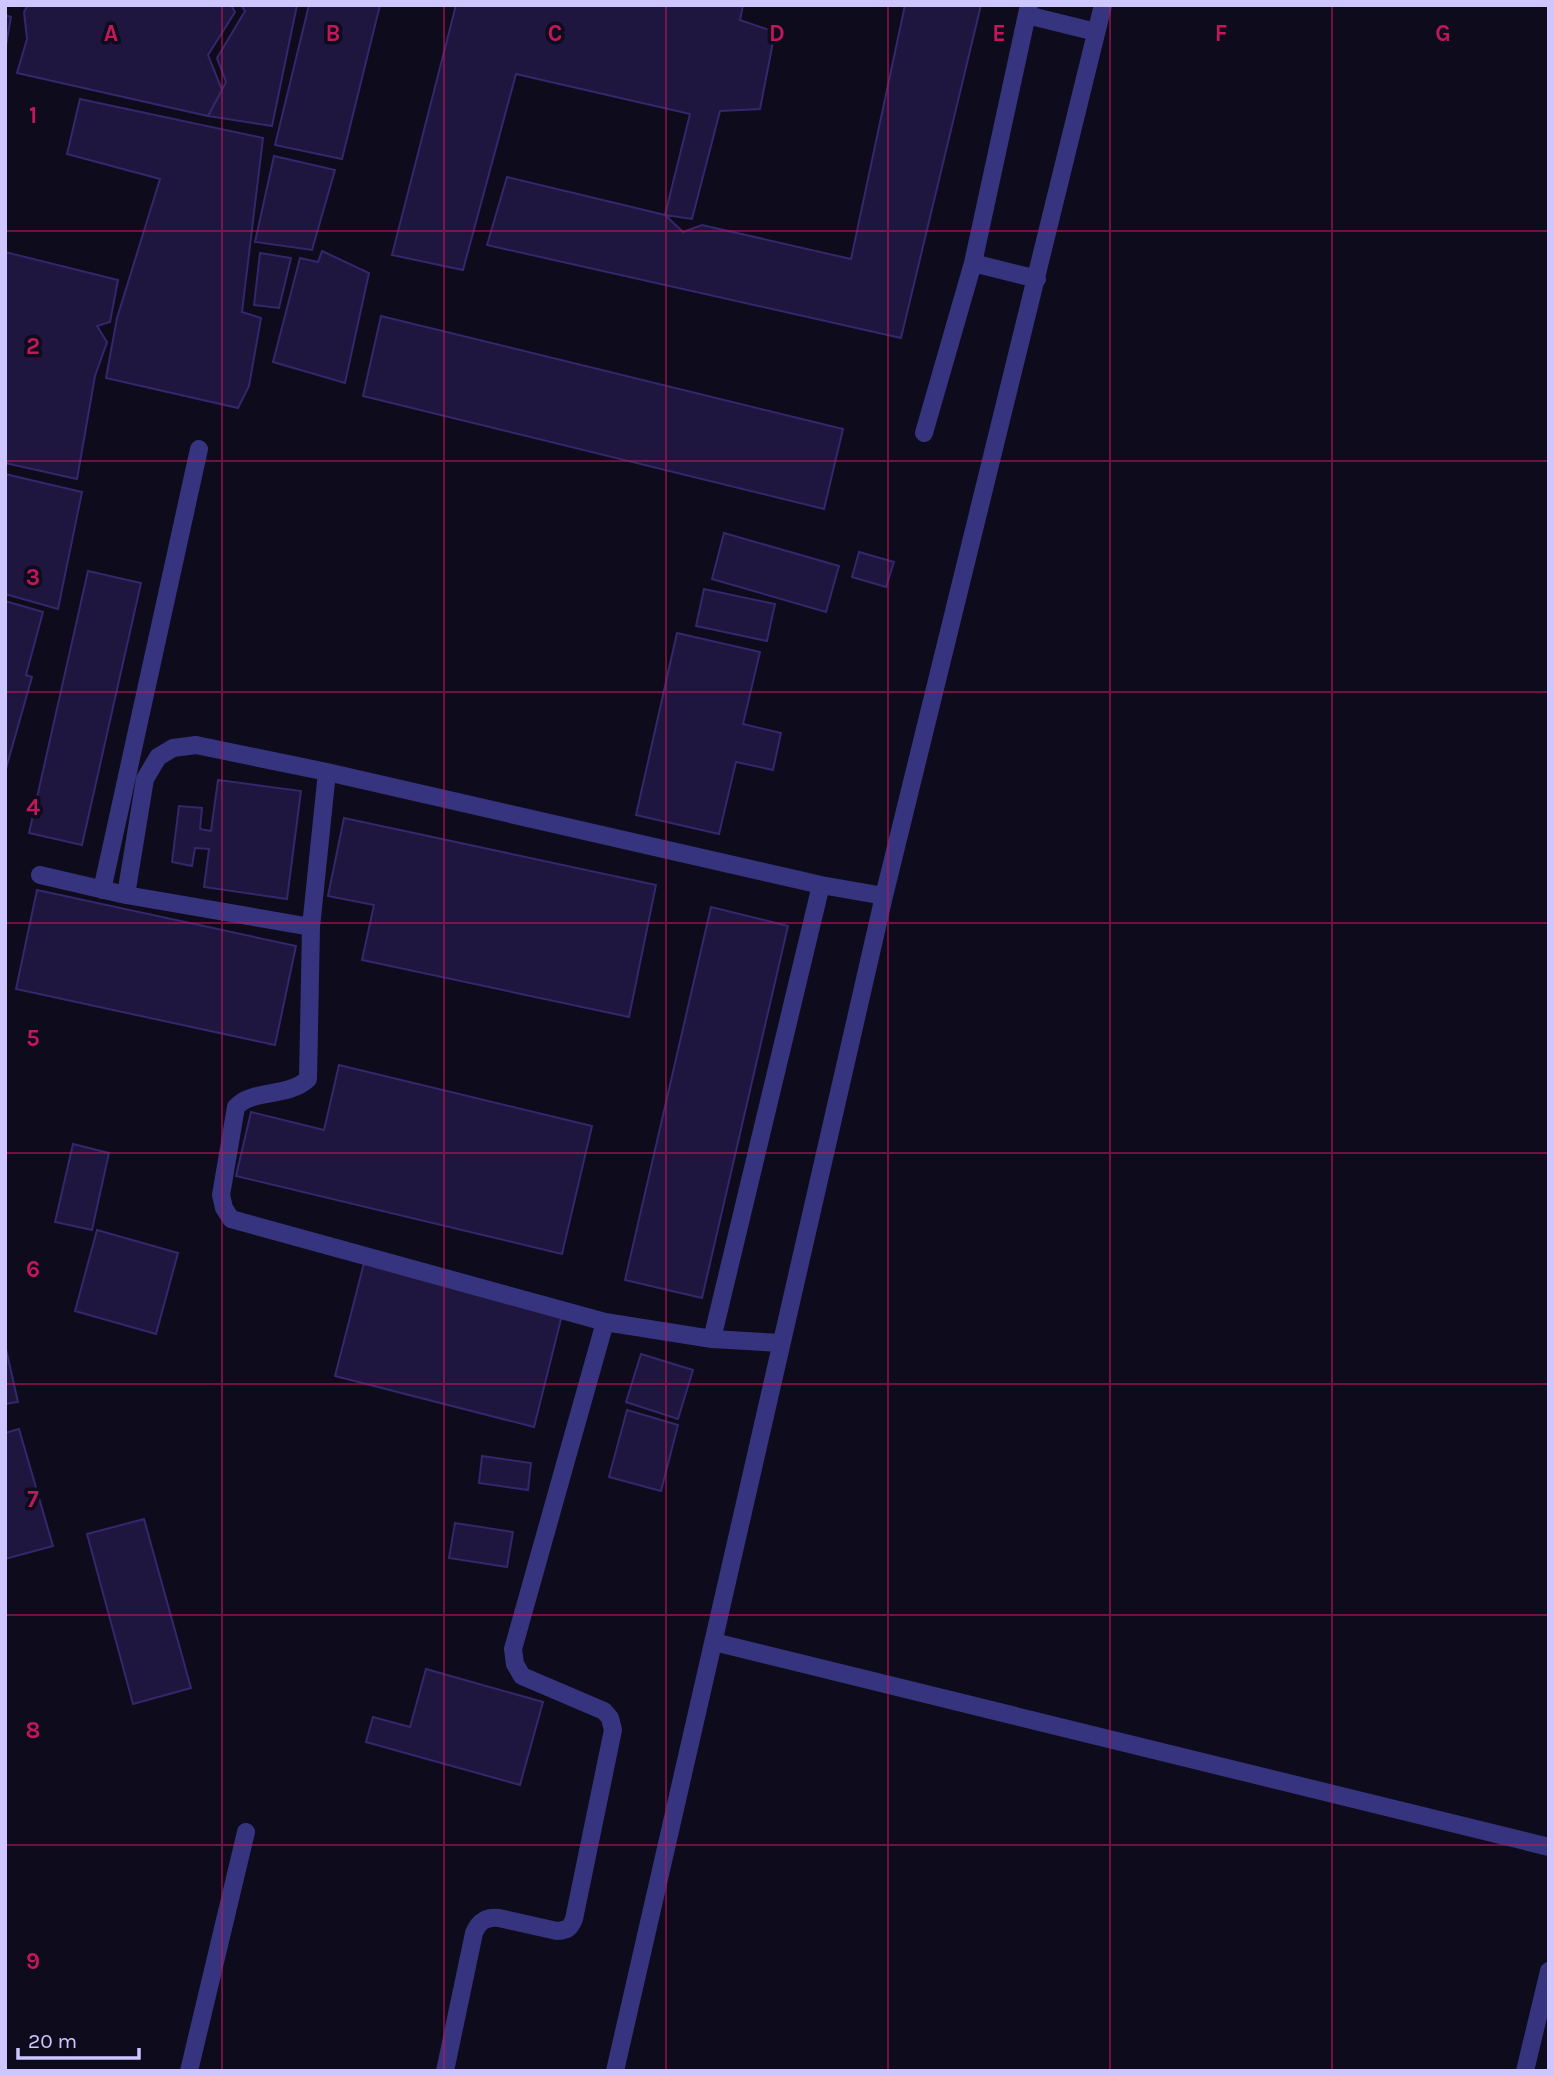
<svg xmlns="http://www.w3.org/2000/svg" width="1554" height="2076" viewBox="0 0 1554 2076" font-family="Karla,sans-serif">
  <rect width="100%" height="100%" fill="#0e0b1d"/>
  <path fill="#1e163e" stroke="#34276b" stroke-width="2" d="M28,5H231L235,12L208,55L222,90L208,116L17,73L27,39L24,12Z
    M241,5H297L272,126L208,116L226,82L217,58L245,11Z
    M309,5H380L342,159L275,145Z
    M456,5H743L740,20L775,32L760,109L720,111L692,219L665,215L690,114L516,74L463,270L392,255Z
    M905,5H981L901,338L487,245L507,177L665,215L683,232L702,225L851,259Z
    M5,15L11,17L5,51Z
    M80,99L263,138L242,312L261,318L249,386L238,408L106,378L117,318L160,179L67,154Z
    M274,156L335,170L312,250L255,242Z
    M322,251L369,273L345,383L273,362L300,258L318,262Z
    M5,252L118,280L110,322L97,326L107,342L95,376L77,479L5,463Z
    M260,253L291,258L279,308L254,305Z
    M381,316L843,429L824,509L363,396Z
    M5,474L82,492L58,609L5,594Z
    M724,533L839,566L826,612L712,579Z
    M859,552L894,562L886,587L852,577Z
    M88,571L141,583L82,845L29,833Z
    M704,589L775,604L767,641L696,626Z
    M5,601L43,612L26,675L32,677L5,772Z
    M677,633L760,652L743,724L781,733L773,770L736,762L719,834L636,815Z
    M218,780L301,791L287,899L204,887L209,849L195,848L192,866L172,862L179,806L202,808L200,829L211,831Z
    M344,818L656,885L629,1017L362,960L374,905L328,896Z
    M37,890L296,946L275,1045L16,989Z
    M711,907L788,926L702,1298L625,1280Z
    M339,1065L592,1126L562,1254L236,1176L251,1112L324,1130Z
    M73,1144L109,1153L92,1230L55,1222Z
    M97,1230L178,1253L156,1334L75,1311Z
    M364,1263L562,1315L534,1427L335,1376Z
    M5,1345L18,1402L5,1404Z
    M641,1354L693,1370L678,1419L626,1402Z
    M627,1410L678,1425L661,1491L609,1477Z
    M19,1429L53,1546L5,1559V1433Z
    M482,1456L531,1463L528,1490L479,1483Z
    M144,1519L191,1688L133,1704L87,1534Z
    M455,1523L513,1532L507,1567L449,1558Z
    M426,1669L543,1702L520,1785L366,1742L373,1717L410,1727Z"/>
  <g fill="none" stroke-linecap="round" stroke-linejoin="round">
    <path stroke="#36347e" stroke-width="18" d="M1027,15L1096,32
      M973,263L1037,279
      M924,433L973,263L1029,5
      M327,772L311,927L308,1079C287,1098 252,1089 236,1107L221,1195L224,1208L231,1219L605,1322L712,1339L781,1343
      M40,875L126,895L311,927
      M102,890L199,449
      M126,895L145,779L158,757L173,748L196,745L327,772L821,885L884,896
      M712,1339L821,885
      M714,1642L1549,1847
      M189,2071L246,1832
      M445,2071L474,1933C479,1921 486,1917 499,1918L557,1931C567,1930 570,1929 574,1919L613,1730L610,1718L604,1711L522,1676L515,1664L513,1649L605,1322
      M615,2071L884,896L1103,5
      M1525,2071L1549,1971"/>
  </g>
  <path fill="none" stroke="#c2185b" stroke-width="2" stroke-opacity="0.55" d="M222,5V2071M444,5V2071M666,5V2071M888,5V2071M1110,5V2071M1332,5V2071M5,231H1549M5,461H1549M5,692H1549M5,923H1549M5,1153H1549M5,1384H1549M5,1615H1549M5,1845H1549"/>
  <g font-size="23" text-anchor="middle" font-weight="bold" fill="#c2185b" stroke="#0e0b1d" stroke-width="7" stroke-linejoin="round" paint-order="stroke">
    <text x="111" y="41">A</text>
    <text x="333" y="41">B</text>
    <text x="555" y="41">C</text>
    <text x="777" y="41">D</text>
    <text x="999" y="41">E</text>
    <text x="1221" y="41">F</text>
    <text x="1443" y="41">G</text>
    <text x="33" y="123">1</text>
    <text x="33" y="354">2</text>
    <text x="33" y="585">3</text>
    <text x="33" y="815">4</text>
    <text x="33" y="1046">5</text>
    <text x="33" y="1277">6</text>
    <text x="33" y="1507">7</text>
    <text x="33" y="1738">8</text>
    <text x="33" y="1969">9</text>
  </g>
  <rect width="1554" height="2076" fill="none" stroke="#cdc6ff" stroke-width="14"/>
  <path d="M18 2048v10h121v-10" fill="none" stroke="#cdc6ff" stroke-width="3.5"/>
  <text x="28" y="2048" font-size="21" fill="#cdc6ff" stroke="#0e0b1d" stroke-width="5" paint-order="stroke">20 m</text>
</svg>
